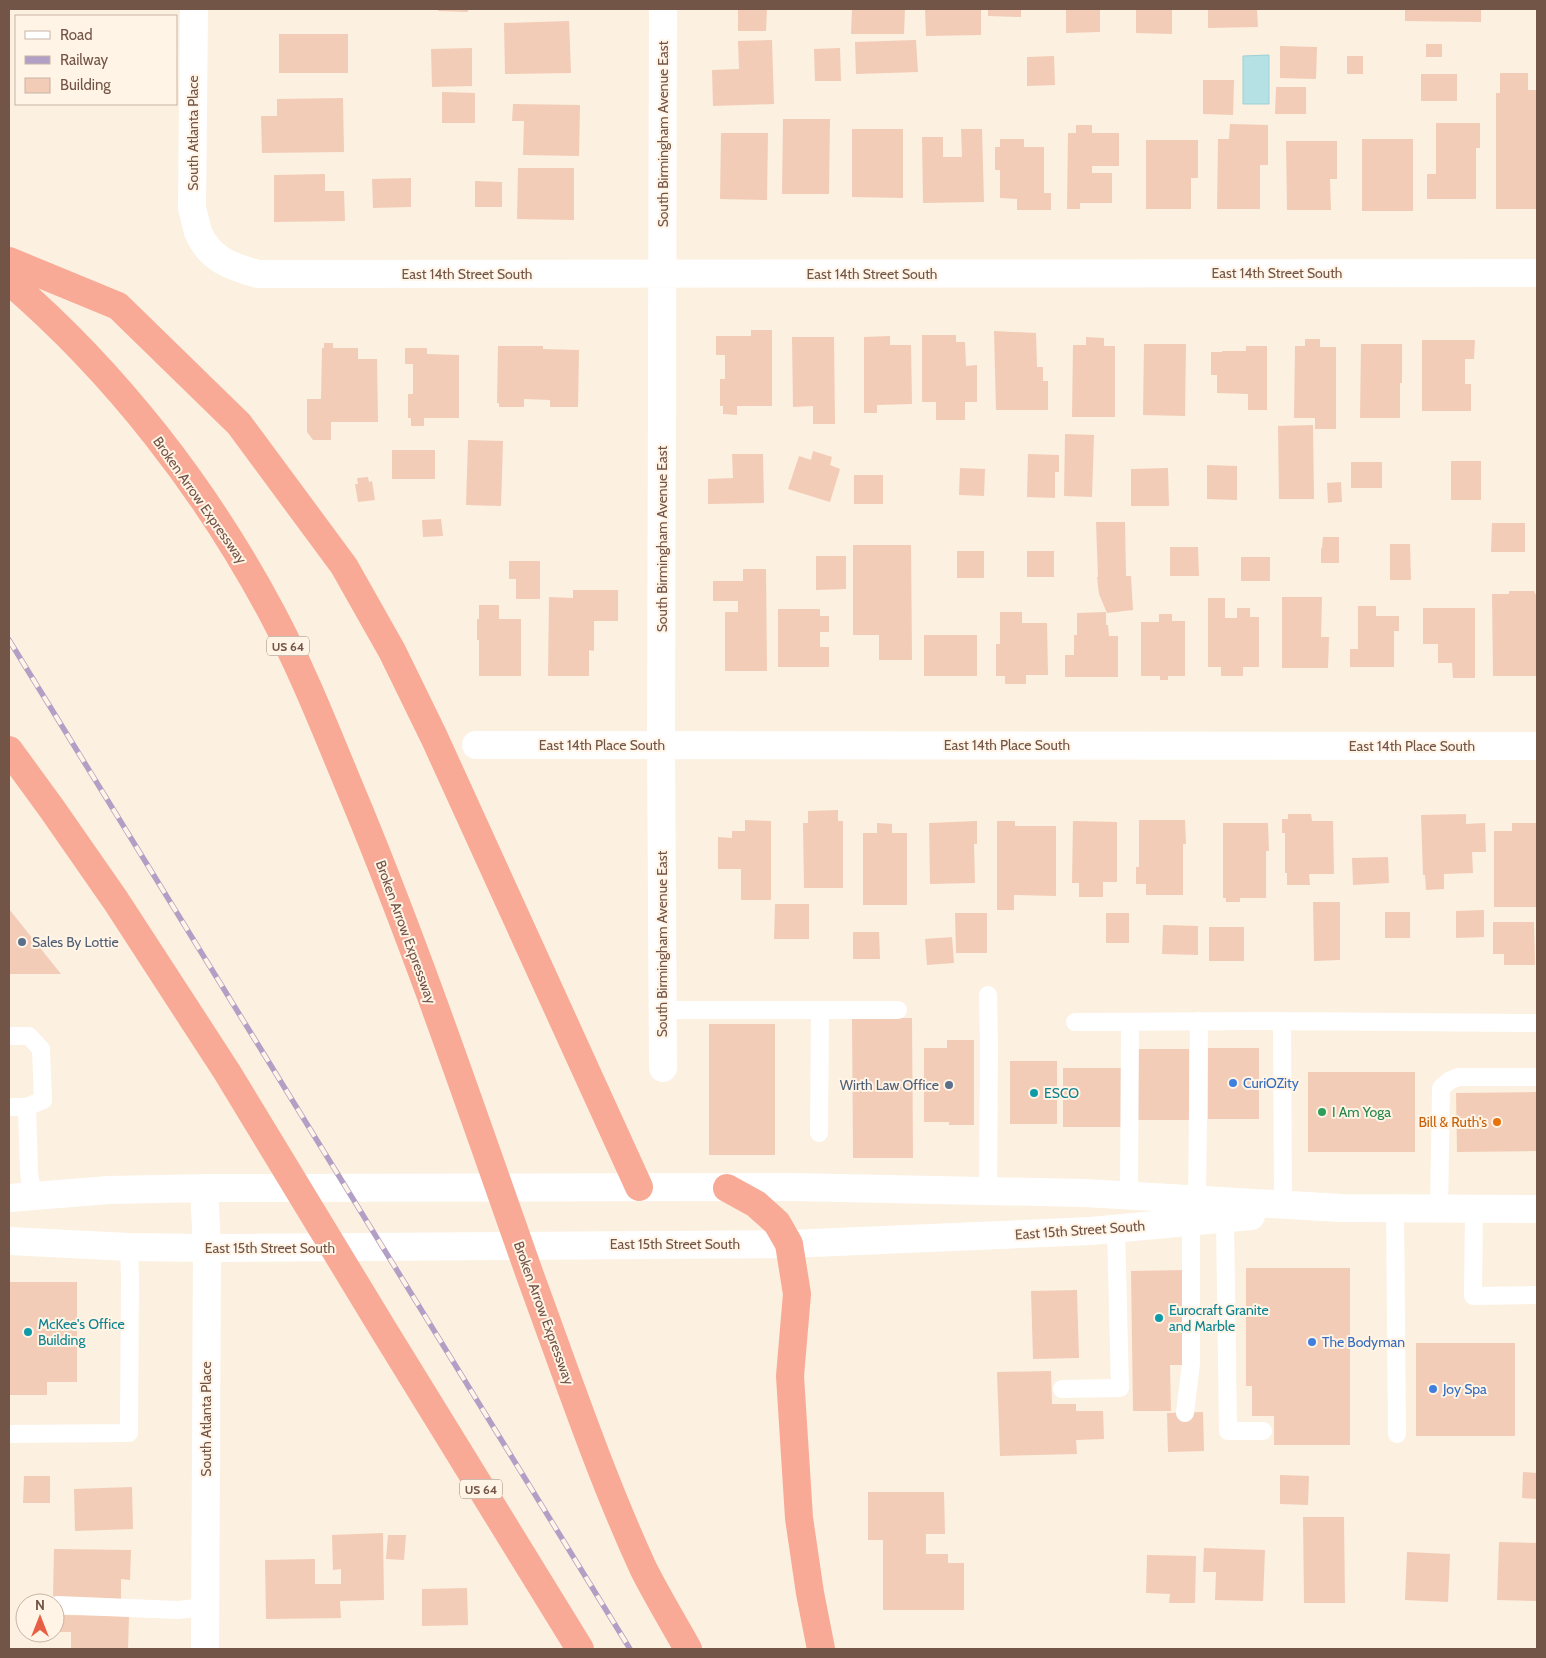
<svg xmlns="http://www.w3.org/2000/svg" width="1546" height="1658" viewBox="0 0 1546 1658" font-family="Cabin,sans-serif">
  <rect width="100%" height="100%" fill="#fcf0e0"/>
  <path fill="#b5e1e5" stroke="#9bd1d7" d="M1269,55V104H1243V56Z"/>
  <path fill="#f2ccb7" d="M438,9H468V12L438,11Z
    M738,9H767L766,31H738Z
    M852,9H905L904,34H851Z
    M925,9H981V35L926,36Z
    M988,9H1021V17L988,16Z
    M1066,9H1100V32L1066,33Z
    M1136,9H1172V34L1136,33Z
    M1208,9H1257L1258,27L1208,28Z
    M1405,9H1481V22L1405,21Z
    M569,21L571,73L505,74L504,23Z
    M279,34H348V73H279Z
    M772,40L774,104L713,106L712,70L739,69L738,41Z
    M916,40L918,72L856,74L855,42Z
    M1426,44H1442V57H1426Z
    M1280,46L1317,47L1316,79L1280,78Z
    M472,48V86L432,87L431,49Z
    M840,48L841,81H815L814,49Z
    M1054,56L1055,85L1027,86V57Z
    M1347,56H1363V74H1347Z
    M1500,73H1528V90H1537V209H1496V93H1500Z
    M1421,74H1457V101H1421Z
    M1203,80H1234L1233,115L1203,114Z
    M1276,87H1306V114H1275Z
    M442,92L475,93V123H442Z
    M343,98L344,152L262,153L261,116H277V99Z
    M513,104L580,105L579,156L523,155L524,121H512Z
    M783,119H830L829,194H782Z
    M1436,123H1480V148H1476V199H1427V174H1436Z
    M1230,124L1268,125V165H1260V209H1217L1218,139H1229Z
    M1076,125H1092V133H1119V166H1092V173H1112V203H1080V209H1067L1068,133H1076Z
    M852,129H903V198L852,197Z
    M961,129H982L984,202L923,203L922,137H943V157H962Z
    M721,133H768L767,200L720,199Z
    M1000,139H1024V147H1044V193H1051V210H1017V199L1000,198V170H995V147H1000Z
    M1362,139H1413V211H1362Z
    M1146,140H1198V178H1191V209H1146Z
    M1286,141H1337V179H1330L1331,210H1287Z
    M518,168H574V220L517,219Z
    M325,174V191H344L345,221L274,222V175Z
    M411,178V207L373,208L372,179Z
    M475,181L502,182V207H475Z
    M751,330H772V406H737V415L723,414V406H720V379H725V355H716V336H751Z
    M994,331L1036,333L1037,367H1043V381H1048V410H996Z
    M922,335H956V342H965L966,366L977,365V402H965V420H936V402H922Z
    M890,336V345H911L912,404L877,405V413H864V337Z
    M792,337H834L835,424H813V406L793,407Z
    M1086,337L1104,338V346H1115V417H1072L1073,345H1086Z
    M1305,339H1320V347H1336V429H1315V418H1294L1295,346H1305Z
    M1422,340H1475L1474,359H1465V384H1471V411H1422Z
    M324,343H333V348H358V359H377L378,422H331V440H313L307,432V399H321L322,348H324Z
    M1144,344H1186L1185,416L1143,415Z
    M1361,344H1402V383H1400V418H1360Z
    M498,346H543V349L579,350L578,407H550V400L524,399V407H499V403H497Z
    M1246,346H1267V410H1248V394L1217,393V375H1211V352H1222V351H1246Z
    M405,348H427V354L459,355V418H424V426H411V418H408V394H413V364H405Z
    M1313,425L1314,499H1279L1278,426Z
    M1065,434L1094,435L1092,497L1064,496Z
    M468,440L503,441L501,506L466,505Z
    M392,450H435V479H392Z
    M813,451L832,457L830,465L840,469L830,502L788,489L799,456L811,460Z
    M732,454H763L764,503L708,504V479L733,478Z
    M1028,454L1059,455V472H1055V498L1027,497Z
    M1451,461H1481V500H1451Z
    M1351,462H1382V488H1351Z
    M1207,465L1237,466V500L1207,499Z
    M960,468L985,469L984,496L959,495Z
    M1168,468L1169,506H1131V469Z
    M854,475H883V504H854Z
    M368,477L369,482L372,481L375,500L358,502L355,484H358L357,478Z
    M1341,482L1342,502L1328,503L1327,483Z
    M441,519L443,536L423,537L422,520Z
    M1096,522H1125L1126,576H1131L1133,610L1107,613L1099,594L1097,577H1098Z
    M1492,523H1525V552H1491Z
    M1323,537H1339V563H1321V548H1322Z
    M1390,544H1410L1411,580H1390Z
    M853,545H911L912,660H879V635H853Z
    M1170,547H1198L1199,576H1170Z
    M957,551H984V578H957Z
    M1027,551H1054V577H1027Z
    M816,556H846V589L816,590Z
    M1241,557H1270V581H1241Z
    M509,561H540V599H516V579H509Z
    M743,569H766L767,671H725V612H738V601H713V581H743Z
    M573,590H618V621H594V651L589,650V676H548L549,597L573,598Z
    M1509,591H1534L1535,594H1537V676H1493L1492,594H1509Z
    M1282,597H1322L1321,637H1329L1328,668H1282Z
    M1208,598H1225V618H1237V608H1250V617H1259V667H1243V676H1221V667H1208Z
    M479,605H499V619H521V676H479V640H477V619H479Z
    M1358,606H1376V616H1399V631H1394V667H1350V649H1358Z
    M1423,608H1475V678H1453L1452,663H1438V644H1423Z
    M778,609H820V616H829V632H820V647H829V667H778Z
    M1000,612H1022V623H1047L1048,675H1026V684H1005V676H996V644H1000Z
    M1106,612V625H1108L1109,636H1118V677H1065V655H1074V635H1077V613Z
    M1159,614H1172V621H1185V676H1168V680H1160V676H1141V622H1159Z
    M924,635H977V676H924Z
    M838,810V821H843V888H804L803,823H808V811Z
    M1288,814H1311L1312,821H1333L1334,874H1309L1310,885H1287V873H1285V833H1282V819H1288Z
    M1466,814V824L1485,823L1486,852H1472L1473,873L1444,874V889L1426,890L1425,875H1423L1421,815Z
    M745,820L771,821V900H741V869H718V837L732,838V831H745Z
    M1139,820H1185L1186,844H1183V895H1146V884H1136V867H1139Z
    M977,821V844H974L975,883L930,884L929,823Z
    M997,821H1015V826H1056V896L1014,895V910H997Z
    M1073,821L1117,822V882H1103V897H1079V883H1072Z
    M877,823L892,824V833H907V905H863V833H877Z
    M1223,823H1268L1269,851H1266V898H1240V902H1226V898H1223Z
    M1512,823H1537V907H1494V831H1512Z
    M1388,857L1389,883L1353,885L1352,858Z
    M1313,902H1340V960L1314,961Z
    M775,904H809V939H774Z
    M9,909L61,974H9Z
    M1484,910V937L1456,938V911Z
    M1385,912H1410V938H1385Z
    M955,913H987V953H956Z
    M1106,913H1129V943H1106Z
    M1493,922H1534L1535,965H1504V954H1493Z
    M1163,925L1198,926V955L1162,954Z
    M1209,927H1244V961H1209Z
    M853,932H879L880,959H853Z
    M952,937L954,963L927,965L925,939Z
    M852,1018H912L913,1158H853Z
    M709,1024H775V1155H709Z
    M947,1040H974V1125H949V1122H924V1048H947Z
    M1208,1048H1259V1119H1208Z
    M1138,1049H1189V1120H1138Z
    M1010,1061H1057V1124H1010Z
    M1063,1068H1122V1127H1063Z
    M1308,1072H1415V1152H1308Z
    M1537,1092V1151L1457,1152L1456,1093Z
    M1246,1268H1350V1445H1274V1416H1252V1386H1246Z
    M1185,1270L1186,1365H1170L1171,1411H1133L1131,1271Z
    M9,1282H77V1382H47V1395H9Z
    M1077,1290L1079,1358L1033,1359L1031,1291Z
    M1416,1343H1515V1436H1416Z
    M1051,1371L1052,1404H1076V1411H1103L1104,1439L1076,1440L1077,1454L1000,1456L997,1372Z
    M1203,1412L1204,1451L1168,1452L1167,1413Z
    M1523,1472L1537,1473V1499L1522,1498Z
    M1280,1475L1309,1476L1308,1505L1280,1504Z
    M24,1476H50V1503H23Z
    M132,1487L133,1529L75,1531L74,1489Z
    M868,1492H944L945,1534H926V1554H948V1563H964V1610H883V1540H868Z
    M1303,1517H1344L1345,1603H1304Z
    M383,1533L384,1600L340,1601L341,1618L266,1619L265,1560L315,1559V1584H341V1569L333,1570L332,1535Z
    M388,1535H406L404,1560L386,1559Z
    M1499,1542L1537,1543V1601L1497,1600Z
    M1204,1548L1265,1550L1263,1601L1215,1600L1216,1572H1203Z
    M54,1549L131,1550L130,1580L121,1579V1599L53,1598Z
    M1407,1552L1450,1554L1448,1602L1405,1600Z
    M1147,1555L1196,1556L1195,1603H1169L1170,1594L1146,1593Z
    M467,1588L468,1625L422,1626V1589Z
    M61,1615L129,1616L128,1649H71V1632H60Z"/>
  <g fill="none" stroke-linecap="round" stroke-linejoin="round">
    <path stroke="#fff" stroke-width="18" d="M988,995L989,1045L988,1191
      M663,1010H898
      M1282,1021L1283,1204
      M1075,1022L1282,1021L1537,1023
      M9,1036H29L41,1049L43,1100L27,1107H9
      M27,1107L29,1171L32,1196
      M819,1133L820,1010
      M1129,1195L1130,1022
      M1197,1199L1199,1021
      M1395,1208L1397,1434
      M1439,1209L1441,1088L1449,1081L1458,1077H1537
      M1474,1209L1473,1296L1537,1295
      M1225,1218L1228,1431H1263
      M1062,1389L1120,1388L1116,1228
      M1185,1413L1191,1364V1221
      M9,1434L129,1433L130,1276L129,1247
      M57,1605L178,1610L205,1607"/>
    <path stroke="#fff" stroke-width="28" d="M194,9L192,208C194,216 196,224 198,232C209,259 232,267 258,274L1537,273
      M476,745L1537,746
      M663,1068L661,745L663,9"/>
    <path stroke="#fff" stroke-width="28" d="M204,1188L207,1248L205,1649
      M9,1198L109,1190L204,1188L792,1187L1085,1193L1340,1208L1537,1209
      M9,1241L129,1247L207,1248L789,1244L1091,1231L1251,1216"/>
    <path stroke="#f8aa96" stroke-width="28" d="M9,261L118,306L239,424L344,566L392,651L434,737L639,1187
      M9,281C116,373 206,489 272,613C305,675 330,741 357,805C421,960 475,1120 531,1278C567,1376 600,1474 643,1568C657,1596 673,1622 688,1649
      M9,750L52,809L116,901L227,1072L383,1329L580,1649
      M727,1188L756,1204L777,1223L789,1244L797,1294L790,1376L799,1518L810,1593L821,1649"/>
    <g stroke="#b29fc5" stroke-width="5.5">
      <path id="rail" d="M9,640L630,1649"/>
    </g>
    <use href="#rail" stroke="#fff4e6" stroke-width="4" stroke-dasharray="11" stroke-linecap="butt"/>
  </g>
  <g fill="#5c6f8a" stroke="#fff4e6" stroke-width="2">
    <circle cx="22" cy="942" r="5"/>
    <circle cx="949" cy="1085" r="5"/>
  </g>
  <g fill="#3f7fe0" stroke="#fff4e6" stroke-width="2">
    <circle cx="1233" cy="1083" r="5"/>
    <circle cx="1312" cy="1342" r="5"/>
    <circle cx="1433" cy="1389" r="5"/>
  </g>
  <g fill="#0f9aa8" stroke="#fff4e6" stroke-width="2">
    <circle cx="1034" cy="1093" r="5"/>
    <circle cx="1159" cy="1318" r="5"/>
    <circle cx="28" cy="1332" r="5"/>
  </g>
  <circle fill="#2e9e5b" stroke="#fff4e6" stroke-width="2" cx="1322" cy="1112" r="5"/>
  <circle fill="#e8710a" stroke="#fff4e6" stroke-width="2" cx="1497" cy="1122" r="5"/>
  <g text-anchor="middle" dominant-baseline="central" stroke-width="4" stroke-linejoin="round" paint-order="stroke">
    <g fill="#fff4e6" stroke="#9d8577" stroke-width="1">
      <rect x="267" y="636.5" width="42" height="19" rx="4"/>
      <rect x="460" y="1479.5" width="42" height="19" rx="4"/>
    </g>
    <g font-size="12" font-weight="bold" fill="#735547">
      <text x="288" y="646">US 64</text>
      <text x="481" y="1489">US 64</text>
    </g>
    <g font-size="14" fill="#735547" stroke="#fff4e6">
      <text transform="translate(193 133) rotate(-90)">South Atlanta Place</text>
      <text transform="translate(663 134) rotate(-90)">South Birmingham Avenue East</text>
      <text x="1277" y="273">East 14th Street South</text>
      <text x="467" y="274">East 14th Street South</text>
      <text x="872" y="274">East 14th Street South</text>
      <text transform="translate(200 500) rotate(55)">Broken Arrow Expressway</text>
      <text transform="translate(662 539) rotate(-90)">South Birmingham Avenue East</text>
      <text x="602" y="745">East 14th Place South</text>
      <text x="1007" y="745">East 14th Place South</text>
      <text x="1412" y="746">East 14th Place South</text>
      <text transform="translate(406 932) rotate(70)">Broken Arrow Expressway</text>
      <text transform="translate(662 944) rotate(-90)">South Birmingham Avenue East</text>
      <text transform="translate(1080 1230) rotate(-4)">East 15th Street South</text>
      <text x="675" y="1244">East 15th Street South</text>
      <text x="270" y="1248">East 15th Street South</text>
      <text transform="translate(544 1313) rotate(70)">Broken Arrow Expressway</text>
      <text transform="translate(206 1419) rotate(-90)">South Atlanta Place</text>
    </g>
    <g font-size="14" fill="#4e5e75" stroke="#fff4e6" text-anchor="start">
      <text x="32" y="942">Sales By Lottie</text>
      <text x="939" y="1085" text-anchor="end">Wirth Law Office</text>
    </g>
    <g font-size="14" fill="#366cbe" stroke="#fff4e6" text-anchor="start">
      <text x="1243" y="1083">CuriOZity</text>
      <text x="1322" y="1342">The Bodyman</text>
      <text x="1443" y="1389">Joy Spa</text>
    </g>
    <g font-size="14" fill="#0d838f" stroke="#fff4e6" text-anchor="start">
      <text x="1044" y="1093">ESCO</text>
      <text x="1169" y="1310">Eurocraft Granite<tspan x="1169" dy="16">and Marble</tspan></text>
      <text x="38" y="1324">McKee's Office<tspan x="38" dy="16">Building</tspan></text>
    </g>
    <g font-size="14" fill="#27864d" stroke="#fff4e6" text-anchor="start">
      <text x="1332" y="1112">I Am Yoga</text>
    </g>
    <g font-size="14" fill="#c56008" stroke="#fff4e6" text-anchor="end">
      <text x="1487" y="1122">Bill &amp; Ruth's</text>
    </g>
  </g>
  <rect width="1546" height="1658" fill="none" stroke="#735547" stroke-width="20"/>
  <rect x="15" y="15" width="162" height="90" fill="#fff4e6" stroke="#c7b4a6"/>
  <rect x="25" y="31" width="25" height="8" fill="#ffffff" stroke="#c7b4a6"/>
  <text x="60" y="40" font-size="15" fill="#735547">Road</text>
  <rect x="25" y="56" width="25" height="8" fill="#b29fc5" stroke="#c7b4a6"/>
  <text x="60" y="65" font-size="15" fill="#735547">Railway</text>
  <rect x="25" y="78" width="25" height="15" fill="#f2ccb7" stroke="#c7b4a6"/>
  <text x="60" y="90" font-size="15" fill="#735547">Building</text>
  <g transform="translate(40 1618)"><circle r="24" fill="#fff4e6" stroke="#c7b4a6"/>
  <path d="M0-4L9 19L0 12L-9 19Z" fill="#e86043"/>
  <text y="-8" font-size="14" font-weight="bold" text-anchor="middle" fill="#735547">N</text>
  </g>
</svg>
